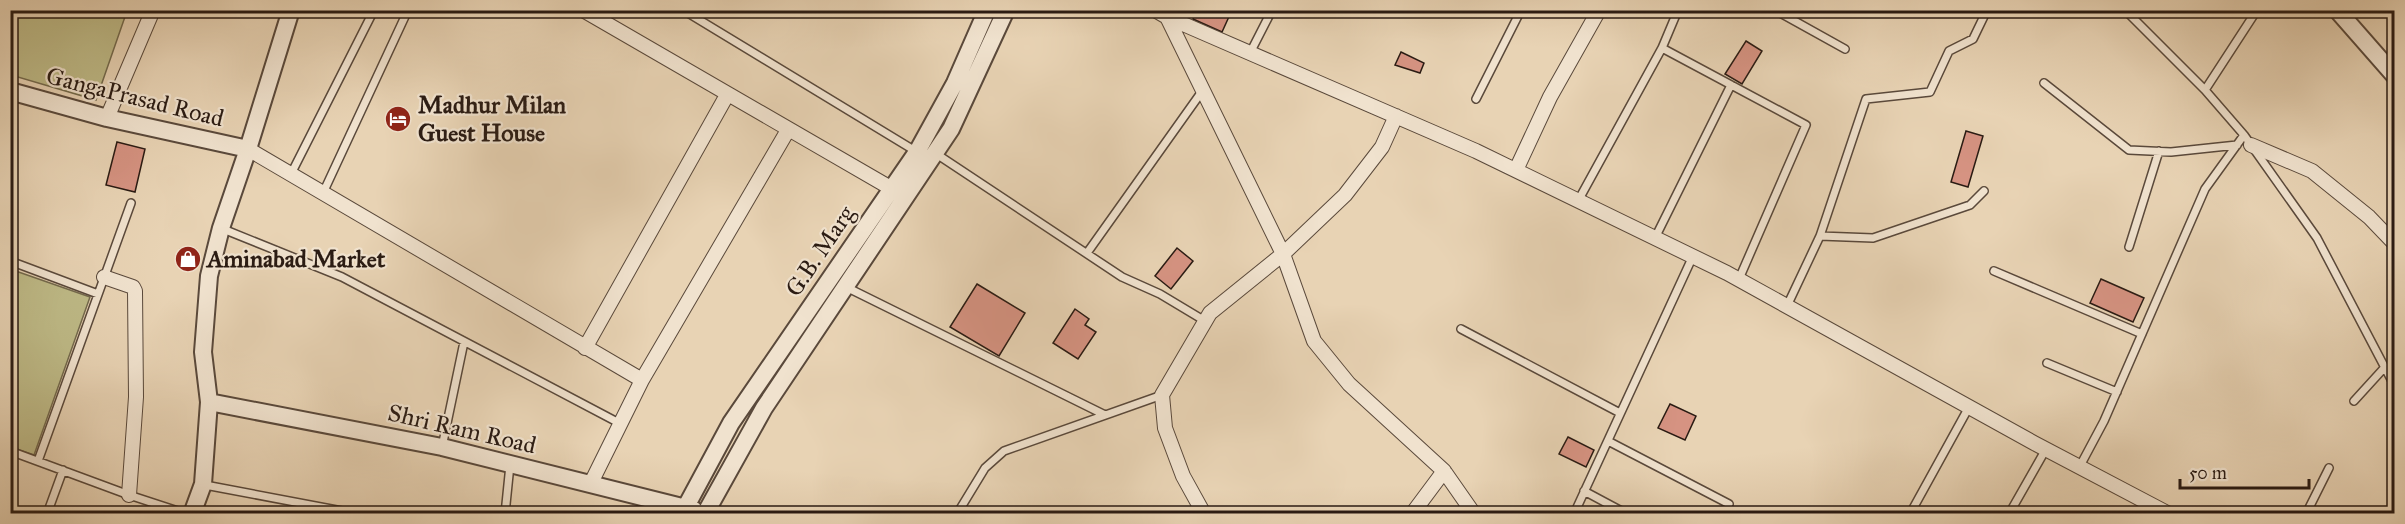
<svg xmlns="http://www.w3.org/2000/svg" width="2405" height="524" viewBox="0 0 2405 524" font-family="'IM FELL Great Primer',serif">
  <rect width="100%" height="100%" fill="#e8d3b4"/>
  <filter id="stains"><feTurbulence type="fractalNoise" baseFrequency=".00333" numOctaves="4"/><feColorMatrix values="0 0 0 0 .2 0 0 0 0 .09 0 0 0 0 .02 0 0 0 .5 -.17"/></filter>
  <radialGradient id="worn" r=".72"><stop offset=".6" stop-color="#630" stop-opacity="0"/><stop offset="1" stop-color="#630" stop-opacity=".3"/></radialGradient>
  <path fill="#beba87" stroke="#746a4d" stroke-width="1.5" d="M10,11H127L96,100L11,75Z
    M10,269L90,297L34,455L11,447Z"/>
  <path fill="#d69382" stroke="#2a1b13" stroke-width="1.5" d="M1197,10H1232L1222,32L1193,19Z
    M1746,41L1762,51L1742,84L1725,74Z
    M1401,52L1424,63L1420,73L1395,65Z
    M1966,131L1983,136L1968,187L1951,182Z
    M117,142L145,149L135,192L106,185Z
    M1177,248L1193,261L1171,289L1155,276Z
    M2101,279L2144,298L2133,322L2090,303Z
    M977,284L1025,313L999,356L950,327Z
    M1075,309L1089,319L1085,325L1096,332L1078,359L1053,343Z
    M1670,404L1696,416L1685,440L1658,428Z
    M1568,437L1594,450L1586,467L1559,454Z"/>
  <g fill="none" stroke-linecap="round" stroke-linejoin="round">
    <g stroke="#5a493b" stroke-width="10">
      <path id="service" d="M683,10L917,152
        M1775,10L1845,49
        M2125,10L2205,90L2244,135L2317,238L2394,385
        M1662,48L1806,125L1739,279
        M1250,53L1272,10
        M2044,83L2129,150L2171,152L2237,145
        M2205,90L2257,10
        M1476,99L1521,10
        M935,153L1122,277L1160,294L1205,321
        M291,174L374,10
        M323,193L408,10
        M1578,201L1662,48L1678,10
        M223,229L342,277L621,424
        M1820,236L1873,238L1970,205L1984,191
        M1655,238L1731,85
        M2129,247L2159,151
        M1087,253L1203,90
        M10,261L98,294
        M1994,271L2142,334
        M846,287L1105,415
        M1787,306L1820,236L1866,99L1930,92L1949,51L1973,39L1987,10
        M1461,329L1620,413
        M2047,363L2117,392
        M2354,401L2385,367
        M1608,441L1729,504
        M442,447L464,342
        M10,451L129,495L187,514
        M38,461L131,203
        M2080,466L2104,421L2205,189L2244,135
        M205,485L358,514
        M1584,491L1627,514
        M47,514L63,470
        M505,514L510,465
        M957,514L985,468L1004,451L1162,395
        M1574,514L1693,256
        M1910,514L1969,407
        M2009,514L2046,449
        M2306,514L2329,468"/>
    </g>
    <g stroke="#5a493b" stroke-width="16">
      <path id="minor" d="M583,10L901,194
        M1155,10L1167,17L1283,254L1314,341L1349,384L1444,471L1474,514
        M1167,17L1476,151L1727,273L2034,443L2169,514
        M107,118L153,10
        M2251,145L2312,171L2369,217L2394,243
        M248,149L642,380
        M1516,170L1550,97L1599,10
        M104,277L133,287L135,291L136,397L129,495
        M585,348L727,95
        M591,483L642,380L788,130
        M1204,514L1183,476L1165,428L1162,395L1210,313L1283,254L1345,195L1382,147L1396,116
        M1412,514L1444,471"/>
    </g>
    <g stroke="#5a493b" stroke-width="20">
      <path id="tertiary" d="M2337,10L2394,75
        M10,91L107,118L248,149
        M209,402L442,447L694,510
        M192,514L203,484L209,402L203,352L209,276L221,228L248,149L291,10
        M682,514L731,423L917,152L955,83L987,10
        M705,514L764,408L951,129L1006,10"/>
    </g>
    <use href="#service" stroke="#f0e2ce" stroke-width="7"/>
    <use href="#minor" stroke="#f0e2ce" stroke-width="14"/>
    <use href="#tertiary" stroke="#f0e2ce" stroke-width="16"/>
  </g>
  <defs>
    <g id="hotel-disc" transform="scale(1.35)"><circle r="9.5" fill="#8f2418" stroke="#f0e2ce"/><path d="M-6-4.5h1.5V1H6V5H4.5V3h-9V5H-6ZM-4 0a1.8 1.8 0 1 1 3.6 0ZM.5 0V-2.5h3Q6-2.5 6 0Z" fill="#fff"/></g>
    <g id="shop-disc" transform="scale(1.35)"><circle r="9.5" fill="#8f2418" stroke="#f0e2ce"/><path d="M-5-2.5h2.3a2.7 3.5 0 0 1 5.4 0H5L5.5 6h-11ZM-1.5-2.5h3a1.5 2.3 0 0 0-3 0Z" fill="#fff"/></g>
  </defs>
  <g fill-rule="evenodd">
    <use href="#hotel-disc" x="398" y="119"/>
    <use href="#shop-disc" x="188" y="259"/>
  </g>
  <g text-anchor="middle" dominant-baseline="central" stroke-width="4.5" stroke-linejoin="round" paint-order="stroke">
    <g font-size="24" fill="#2a1b13" stroke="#f0e2ce">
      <text transform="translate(135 97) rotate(14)">GangaPrasad Road</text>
      <text transform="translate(820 251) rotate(-56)">G.B. Marg</text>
      <text transform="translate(462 429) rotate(13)">Shri Ram Road</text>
    </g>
    <g font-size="24" font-weight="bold" fill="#2a1b13" stroke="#f0e2ce" text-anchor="start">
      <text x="418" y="105">Madhur Milan<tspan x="418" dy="28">Guest House</tspan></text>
      <text x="207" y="259">Aminabad Market</text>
    </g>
  </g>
  <rect width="2405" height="524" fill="none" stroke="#e8d3b4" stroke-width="36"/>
  <rect x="12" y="12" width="2381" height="500" fill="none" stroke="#2a1b13" stroke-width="3"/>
  <rect x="18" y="18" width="2369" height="488" fill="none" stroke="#2a1b13" stroke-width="1.5"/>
  <path d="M2180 479v9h129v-9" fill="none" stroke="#2a1b13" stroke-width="3"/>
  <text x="2189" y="479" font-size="18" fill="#2a1b13" stroke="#f0e2ce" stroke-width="4.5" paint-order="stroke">50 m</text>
  <rect width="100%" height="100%" filter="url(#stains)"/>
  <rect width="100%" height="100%" fill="url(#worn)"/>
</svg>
